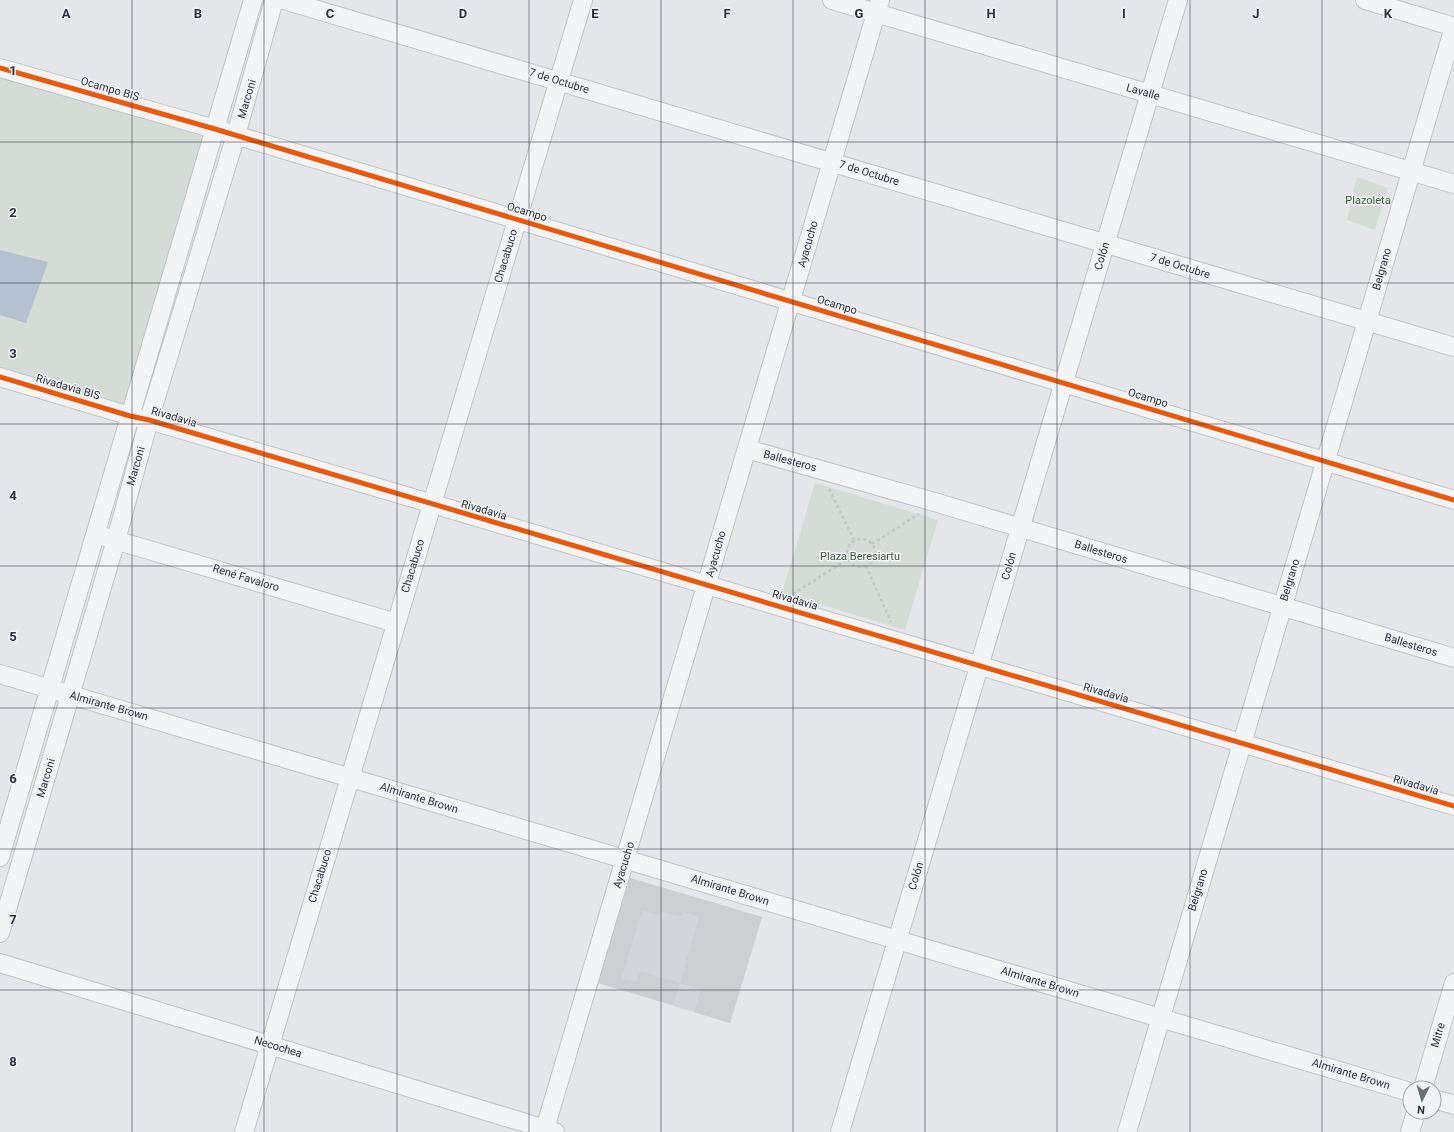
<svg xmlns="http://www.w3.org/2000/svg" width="1454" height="1132" viewBox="0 0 1454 1132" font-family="Roboto,sans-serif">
  <rect width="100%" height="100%" fill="#e4e6e9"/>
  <path fill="#d3d5db" d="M630,878L762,917L730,1023L598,983Z"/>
  <path fill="#d4dcd5" d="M0,68L215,129L130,416L0,377Z
    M1357,177L1388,188L1375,230L1347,220Z
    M815,483L938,520L905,630L782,593Z"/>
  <path fill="#b5c0d0" d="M0,250L48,262L26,323L0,315Z"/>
  <path fill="#cecfd2" d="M630,878L762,917L730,1023L694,1012L701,989L680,983L699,917L683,912L682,917L660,911L659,915L642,910L622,978L636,982L639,971L680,983L673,1005L598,983Z"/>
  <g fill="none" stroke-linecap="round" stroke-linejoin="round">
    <g stroke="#c2c4c7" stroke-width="20">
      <path id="minor" d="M284,0L1454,347
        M832,0L1454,184
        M1365,0L1454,27
        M0,68L215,129L1454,500
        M0,377L130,416L149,420L1454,806
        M747,449L938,503L1454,658
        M105,537L396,623
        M0,674L1410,1092
        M0,857L253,0
        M0,933L116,540L149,420L236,135L274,0
        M0,963L555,1132
        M1423,1088L1454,983
        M1434,1099L1454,1105
        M244,1132L583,0
        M544,1132L880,0
        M840,1132L1178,0
        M1127,1132L1454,27
        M1410,1132L1416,1112"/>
    </g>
    <path stroke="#c5c6ca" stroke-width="2.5" stroke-dasharray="3 3" stroke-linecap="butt" d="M829,489L854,540
      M847 553a14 14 0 1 1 28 0a14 14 0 1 1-28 0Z
      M872,544L919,514
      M866,566L891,622
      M793,594L848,559"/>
    <use href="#minor" stroke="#f3f4f5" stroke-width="18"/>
    <g stroke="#f2f4f7" stroke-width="8">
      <path id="cycleway" d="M0,68L215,129L1454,500
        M0,377L130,416L149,420L1454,806"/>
    </g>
    <use href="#cycleway" stroke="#e8590c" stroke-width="5"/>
  </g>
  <path fill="none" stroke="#2c3140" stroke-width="1" stroke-opacity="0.55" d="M132,0V1132M264,0V1132M397,0V1132M529,0V1132M661,0V1132M793,0V1132M925,0V1132M1057,0V1132M1190,0V1132M1322,0V1132M0,142H1454M0,283H1454M0,424H1454M0,566H1454M0,708H1454M0,849H1454M0,990H1454"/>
  <g text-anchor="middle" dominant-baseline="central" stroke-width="3" stroke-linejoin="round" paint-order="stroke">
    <g font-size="11" fill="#2c3140" stroke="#f2f4f7">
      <text transform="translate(559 81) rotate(17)">7 de Octubre</text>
      <text transform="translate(110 89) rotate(16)">Ocampo BIS</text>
      <text transform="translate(1143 92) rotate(16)">Lavalle</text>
      <text transform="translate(247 99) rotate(-74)">Marconi</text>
      <text transform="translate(869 173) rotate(17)">7 de Octubre</text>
      <text transform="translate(527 212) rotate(17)">Ocampo</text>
      <text transform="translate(808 244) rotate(-74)">Ayacucho</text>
      <text transform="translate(506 256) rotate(-73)">Chacabuco</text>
      <text transform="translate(1102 256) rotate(-73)">Colón</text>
      <text transform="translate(1180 266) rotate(17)">7 de Octubre</text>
      <text transform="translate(1382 269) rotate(-74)">Belgrano</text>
      <text transform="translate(837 305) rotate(17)">Ocampo</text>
      <text transform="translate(68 387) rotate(16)">Rivadavia BIS</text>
      <text transform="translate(1148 398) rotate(17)">Ocampo</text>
      <text transform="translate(174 417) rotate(16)">Rivadavia</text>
      <text transform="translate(790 461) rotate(15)">Ballesteros</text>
      <text transform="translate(136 466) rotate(-74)">Marconi</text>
      <text transform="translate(484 510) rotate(16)">Rivadavia</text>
      <text transform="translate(1101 552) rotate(17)">Ballesteros</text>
      <text transform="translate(716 554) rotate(-74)">Ayacucho</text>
      <text transform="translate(413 566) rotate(-73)">Chacabuco</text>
      <text transform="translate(1009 566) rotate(-74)">Colón</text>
      <text transform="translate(246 578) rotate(17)">René Favaloro</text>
      <text transform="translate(1290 580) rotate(-73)">Belgrano</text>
      <text transform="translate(795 600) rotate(16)">Rivadavia</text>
      <text transform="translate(1411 645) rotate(17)">Ballesteros</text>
      <text transform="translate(1106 693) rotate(16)">Rivadavia</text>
      <text transform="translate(109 706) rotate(16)">Almirante Brown</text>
      <text transform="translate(46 778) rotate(-74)">Marconi</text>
      <text transform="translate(1416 785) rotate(16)">Rivadavia</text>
      <text transform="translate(419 798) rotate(17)">Almirante Brown</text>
      <text transform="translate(624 865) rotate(-73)">Ayacucho</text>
      <text transform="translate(320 876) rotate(-73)">Chacabuco</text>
      <text transform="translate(916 876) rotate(-73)">Colón</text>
      <text transform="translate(730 890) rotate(17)">Almirante Brown</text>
      <text transform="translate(1198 890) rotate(-73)">Belgrano</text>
      <text transform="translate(1040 982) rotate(17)">Almirante Brown</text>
      <text transform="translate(1438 1035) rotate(-73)">Mitre</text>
      <text transform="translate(278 1047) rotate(17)">Necochea</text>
      <text transform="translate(1351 1074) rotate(17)">Almirante Brown</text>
    </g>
    <g font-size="11" fill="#3d5b3b" stroke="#f2f4f7">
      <text x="1368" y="200">Plazoleta</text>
      <text x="860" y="556">Plaza Beresiartu</text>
    </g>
  </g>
  <g font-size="13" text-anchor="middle" font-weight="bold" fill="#2c3140" stroke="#f2f4f7" stroke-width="3" stroke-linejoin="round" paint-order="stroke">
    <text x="66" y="18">A</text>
    <text x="198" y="18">B</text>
    <text x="330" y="18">C</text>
    <text x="463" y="18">D</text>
    <text x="595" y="18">E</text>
    <text x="727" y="18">F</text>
    <text x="859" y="18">G</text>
    <text x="991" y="18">H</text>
    <text x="1124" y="18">I</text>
    <text x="1256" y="18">J</text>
    <text x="1388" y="18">K</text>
    <text x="13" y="75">1</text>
    <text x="13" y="217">2</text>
    <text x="13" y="358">3</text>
    <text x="13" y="500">4</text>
    <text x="13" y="641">5</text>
    <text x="13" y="783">6</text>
    <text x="13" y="924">7</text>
    <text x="13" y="1066">8</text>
  </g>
  <g transform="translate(1422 1100) rotate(185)"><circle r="19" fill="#f2f4f7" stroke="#a3a6ae"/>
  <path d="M0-3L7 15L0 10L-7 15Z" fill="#6c707b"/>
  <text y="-6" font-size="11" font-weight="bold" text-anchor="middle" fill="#2c3140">N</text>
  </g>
</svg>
